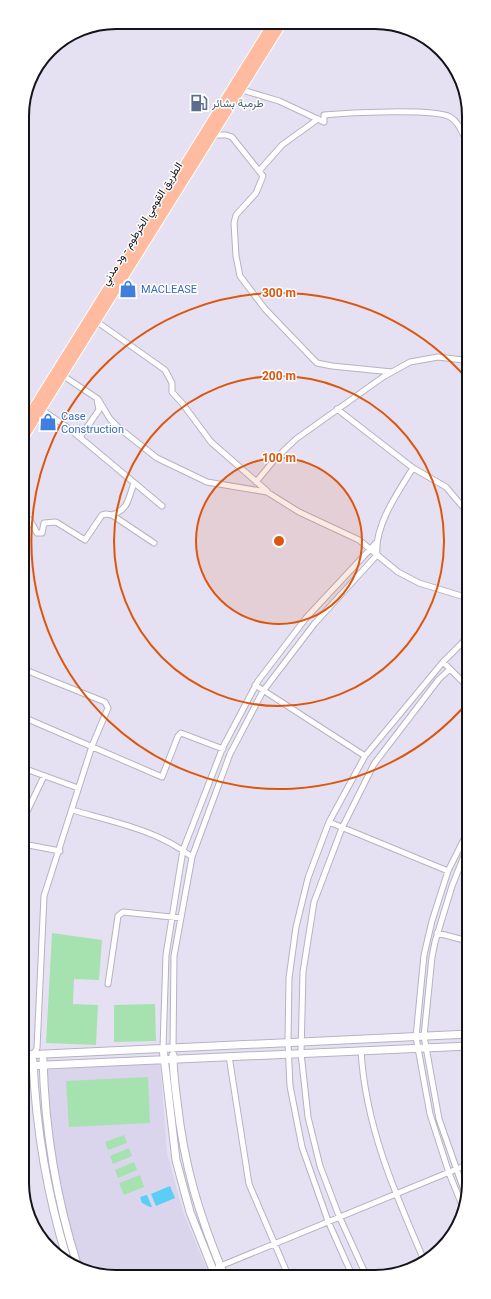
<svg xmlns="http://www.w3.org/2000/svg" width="491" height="1299" viewBox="0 0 491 1299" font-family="Roboto,Vazirmatn,sans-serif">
  <rect width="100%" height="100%" fill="#e5e1f3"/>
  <path fill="#dad4ed" d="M160,1063L167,1153L183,1212L209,1275H98L82,1267L75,1248L59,1189L46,1070Z"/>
  <path fill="#a6e2af" d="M52,933L102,940L99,980L74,979L73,1004L98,1005L96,1045L46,1043Z
    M155,1004L156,1041L114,1042V1005Z
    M148,1077L150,1123L69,1127L66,1081Z
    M124,1135L127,1143L108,1150L105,1142Z
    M129,1148L132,1156L113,1164L110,1156Z
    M134,1162L137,1170L118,1178L115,1170Z
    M140,1175L144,1187L124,1195L119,1183Z"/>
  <path fill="#59cef7" d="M170,1186L175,1198L156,1206L151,1194Z
    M147,1195L152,1207H150L142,1203L140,1197Z"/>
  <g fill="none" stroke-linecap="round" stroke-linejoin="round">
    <g stroke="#b6b2c3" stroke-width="7">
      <path id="street" d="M239,89L279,101L324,122V115C345,113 435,108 450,117C459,122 462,133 467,142
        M213,135H226L232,137L263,176L256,193L236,215L234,223L236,256L240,276L265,309L317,363L332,366L392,372
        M259,171L282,145L318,119
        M96,321L165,370L172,383V392L182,403L211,442L267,491
        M463,360L468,368
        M62,375L98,399L110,419L119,428L157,458L207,482L267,492L299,512L359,540L398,572L419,583L468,598
        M23,398L32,409
        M41,409L71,430L162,506
        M337,409L413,468L446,487L468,513
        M80,437L99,410L97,399
        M256,482L275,459L296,439L383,377L410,362L438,357L463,360L468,358
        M112,515C129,509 128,499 134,483
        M23,518L30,520L37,533H42L44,523L56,522L85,540L102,515L106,514L112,515L154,543
        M443,662L468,687
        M23,669L105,702L108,708L92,746L44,896L37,1048L33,1055
        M255,685L365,756
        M23,717L162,777L178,736L181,733L223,749
        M23,768L78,788
        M72,810C114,822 157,830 192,857
        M23,820L44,776
        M329,822L448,871
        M23,844L60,851
        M437,933L468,941
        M108,984L118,916L123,912L181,918
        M163,1048L166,955L183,850L223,747L258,681L306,618L376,543
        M173,1048L174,956L192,857L230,754L263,691L315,623L377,555C374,526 398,492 413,468
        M361,1050C365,1124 394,1191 423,1258
        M229,1056L249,1184L288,1275
        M466,1196L439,1119L424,1036L432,957L435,942L452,886L468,846
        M462,1205L449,1173L430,1114L416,1037L424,955L432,921L448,871L468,831
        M218,1267L469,1164
        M352,1275L328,1221L302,1147L290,1086L288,1042L289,978L296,927L308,878L329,822L365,756L443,662L463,642L468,633
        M366,1275L339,1216L320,1166L308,1117L301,1053L303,972L314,902L342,828L374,764L439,679L450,669"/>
    </g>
    <g stroke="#b6b2c3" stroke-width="9">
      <path id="secondary" d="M163,1048L176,1160L190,1212L215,1275
        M24,1055L469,1034
        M173,1055C173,1070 175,1086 177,1101C184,1166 199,1215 224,1275
        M43,1060C45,1130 56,1198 77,1264
        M33,1061C36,1128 47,1194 67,1259
        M24,1066L469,1046"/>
    </g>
    <g stroke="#fff" stroke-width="11">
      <path id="highway" d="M23,425L273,23
        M23,438L282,23"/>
    </g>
    <use href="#street" stroke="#fff" stroke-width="5"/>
    <use href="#secondary" stroke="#fff" stroke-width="7"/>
    <use href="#highway" stroke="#ffbb9f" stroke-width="9"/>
  </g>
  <circle cx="279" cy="541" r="83" fill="#dd560d" fill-opacity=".12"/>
  <g fill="none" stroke="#dd560d" stroke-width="2">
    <circle cx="279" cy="541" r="83"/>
    <circle cx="279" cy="541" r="165"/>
    <path d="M468 702A248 248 0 1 1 468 380"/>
  </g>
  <defs>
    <g id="fuel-bare" transform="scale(1.38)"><path d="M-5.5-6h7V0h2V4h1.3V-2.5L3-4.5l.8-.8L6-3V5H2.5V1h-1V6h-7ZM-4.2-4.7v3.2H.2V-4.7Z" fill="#5c6f8a" stroke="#fff" stroke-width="2.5" paint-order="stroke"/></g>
    <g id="shop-bare" transform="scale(1.38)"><path d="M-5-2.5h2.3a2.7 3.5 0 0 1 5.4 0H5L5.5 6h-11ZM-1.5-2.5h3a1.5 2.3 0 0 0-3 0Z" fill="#3f7fe0" stroke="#fff" stroke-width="2.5" paint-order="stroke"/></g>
  </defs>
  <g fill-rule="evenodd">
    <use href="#fuel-bare" x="199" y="103"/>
    <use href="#shop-bare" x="128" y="289"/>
    <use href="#shop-bare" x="48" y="422"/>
  </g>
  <g text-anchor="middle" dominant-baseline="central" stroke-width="3" stroke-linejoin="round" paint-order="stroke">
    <g font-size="11" fill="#4e5e75" stroke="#fff" text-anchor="start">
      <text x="212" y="103">طرمبة بشائر</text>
    </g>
    <g font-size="11" fill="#141319" stroke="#fff">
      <text transform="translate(142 224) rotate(-58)">الطريق القومي الخرطوم - ود مدني</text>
    </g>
    <g font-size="11" fill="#366cbe" stroke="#fff" text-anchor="start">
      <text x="141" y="289">MACLEASE</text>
      <text x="61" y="416">Case<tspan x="61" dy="13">Construction</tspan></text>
    </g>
  </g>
  <path d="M0 0H491V1299H0ZM116 29H375A87 87 0 0 1 462 116V1183A87 87 0 0 1 375 1270H116A87 87 0 0 1 29 1183V116A87 87 0 0 1 116 29Z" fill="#fff" fill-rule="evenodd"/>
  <path fill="none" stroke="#141319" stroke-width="2" d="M116 29H375A87 87 0 0 1 462 116V1183A87 87 0 0 1 375 1270H116A87 87 0 0 1 29 1183V116A87 87 0 0 1 116 29Z"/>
  <circle cx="279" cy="541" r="6" fill="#dd560d" stroke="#fff" stroke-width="2"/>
  <g font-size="12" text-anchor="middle" font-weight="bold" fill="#dd560d" stroke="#fff" stroke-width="3" stroke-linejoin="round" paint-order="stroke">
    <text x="279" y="297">300 m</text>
    <text x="279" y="380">200 m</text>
    <text x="279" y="462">100 m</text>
  </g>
</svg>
